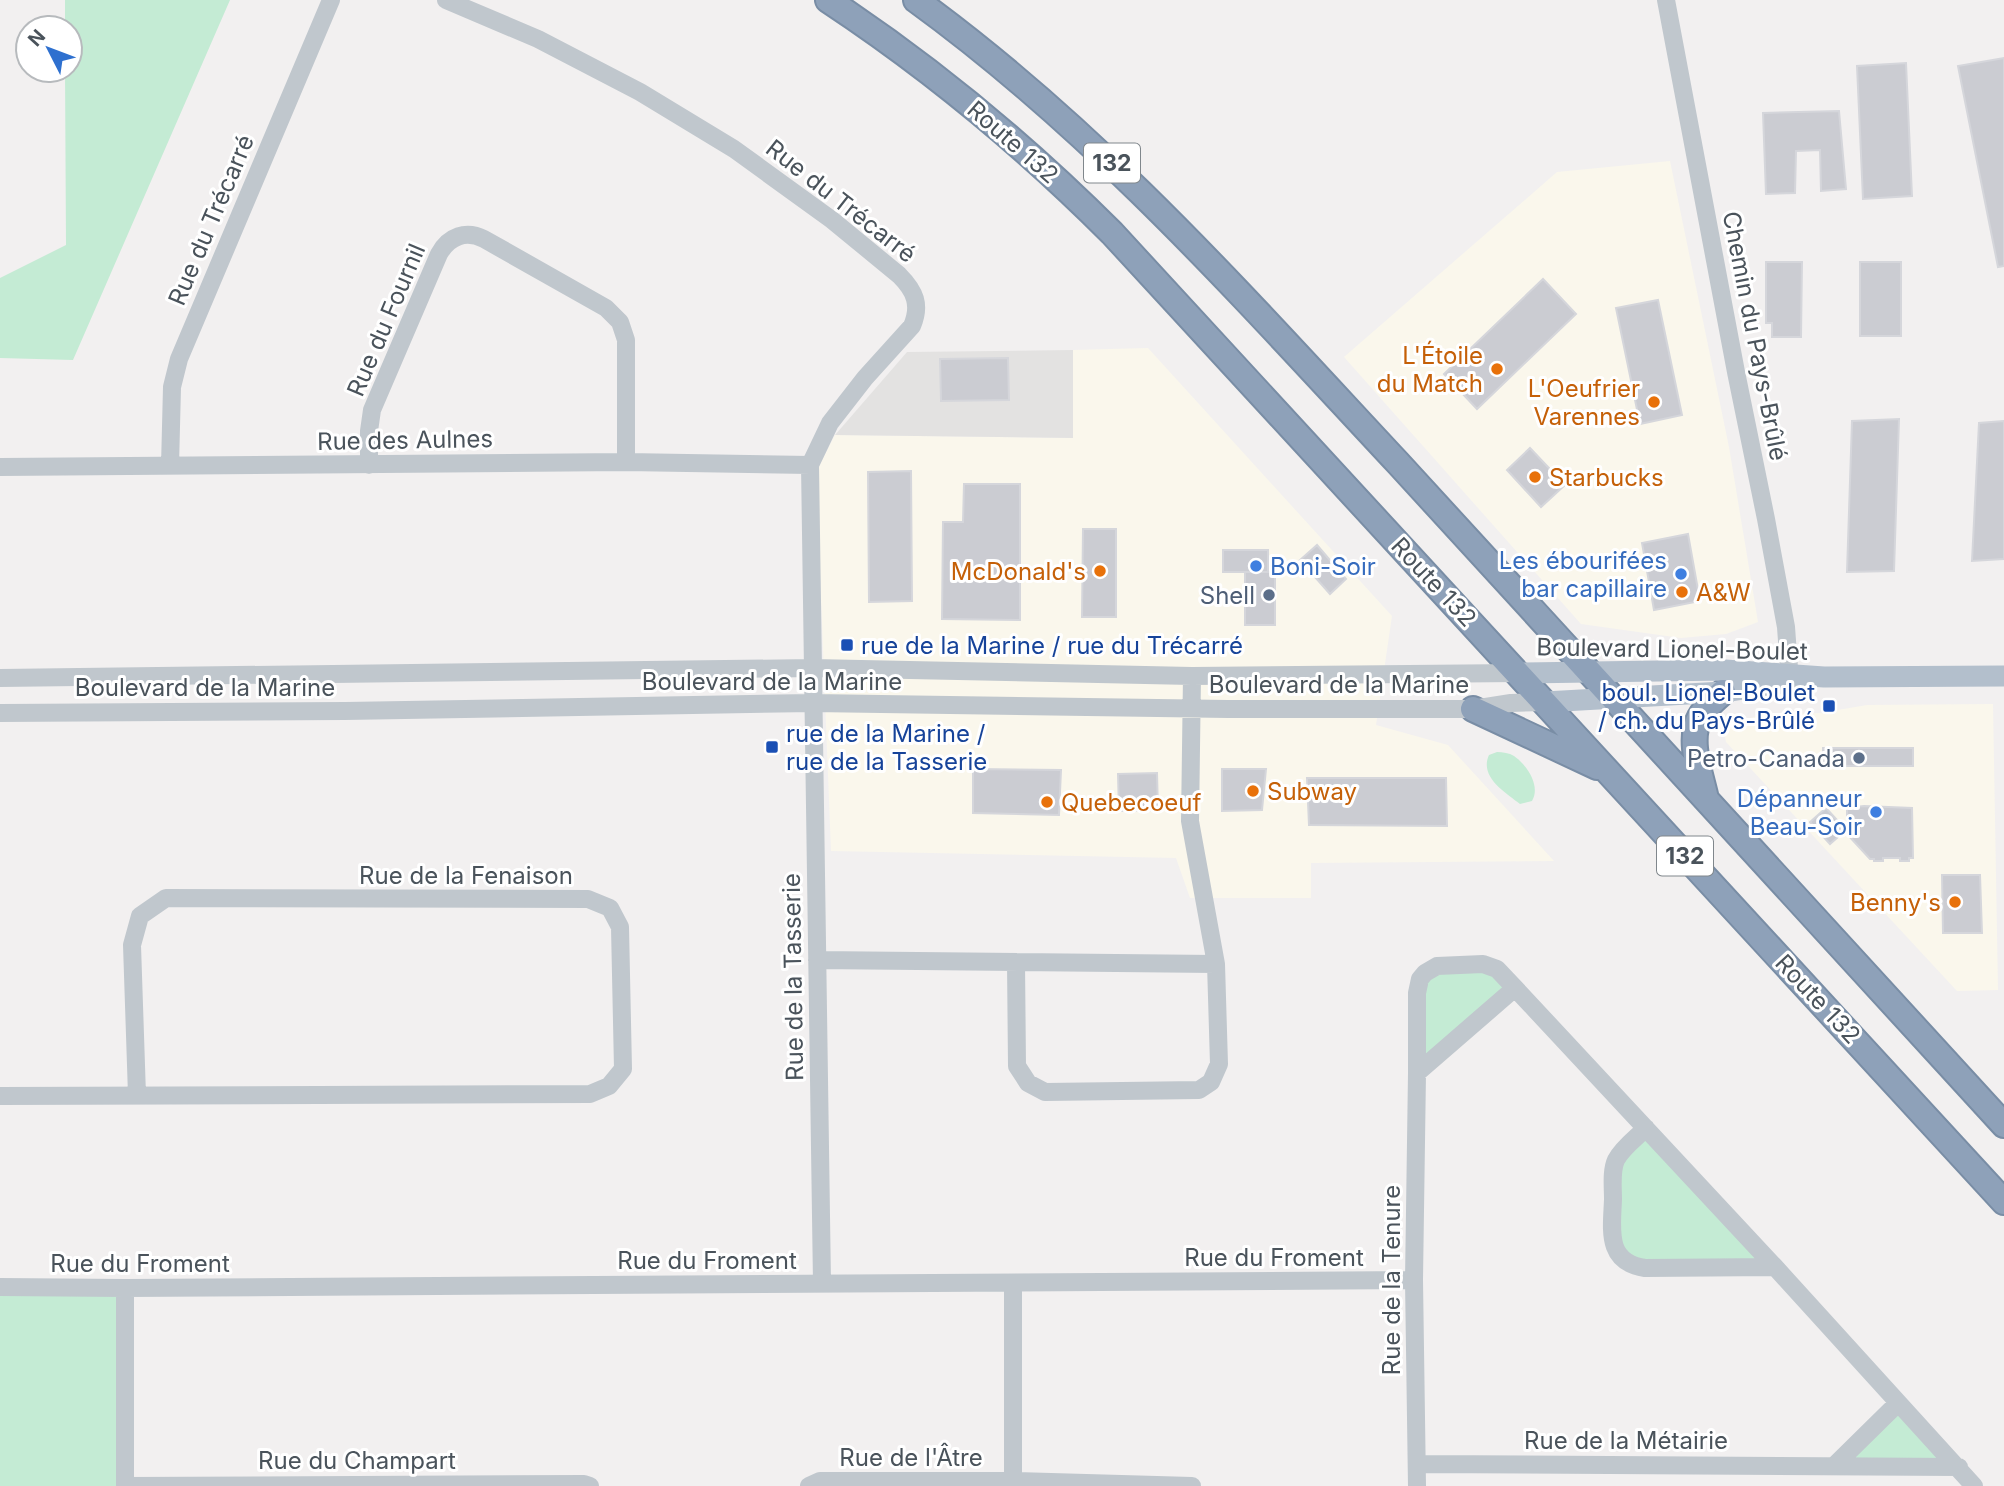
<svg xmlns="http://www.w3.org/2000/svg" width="2004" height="1486" viewBox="0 0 2004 1486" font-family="Inter,sans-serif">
  <rect width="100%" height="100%" fill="#f2f0f0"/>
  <path fill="#faf7ec" d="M1670,161L1729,447L1758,622L1726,634L1681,638L1581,624L1344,357L1557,172Z
    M1148,348L1392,616L1376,725L1448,745L1554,861L1311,863V898H1190L1176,858L831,851L816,472L835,435L1072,438L1073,350Z
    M1993,704L1998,990L1957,991L1726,742L1724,731L1739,721L1761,715L1820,713L1867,705Z"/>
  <path fill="#e3e2e1" d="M1073,350V438L835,435L907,352Z"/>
  <path fill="#c4ebd4" d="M65,0H230L73,360L0,358V278L66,245L65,70H70V28H65Z
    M1497,752C1503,752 1509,753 1514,756C1527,765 1541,786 1532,801L1520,804C1505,792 1479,777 1489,755Z
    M1483,964L1515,988L1417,1073L1420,979Z
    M1646,1128L1775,1267L1645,1268L1619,1256L1617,1158Z
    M0,1287L125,1288V1486H0Z
    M1898,1403L1959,1467L1834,1466Z"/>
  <path fill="#cbccd2" stroke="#d5d6db" stroke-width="2" d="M2004,58V266L1998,267L1958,66Z
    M1906,63L1912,196L1863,199L1857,66Z
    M1839,111L1846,189L1821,191L1820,150L1796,151L1795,193L1766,194L1763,113Z
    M1766,262H1802L1801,337H1772V323H1766Z
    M1860,262H1901V336H1860Z
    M1543,279L1576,314L1477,409L1444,374Z
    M1658,300L1682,415L1640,424L1616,308Z
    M1008,358L1009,400L941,401L940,359Z
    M1899,419L1894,571L1847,572L1852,421Z
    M2004,421V559L1972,561L1979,423Z
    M1530,448L1565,485L1541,507L1507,470Z
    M911,471L912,601L869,602L868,472Z
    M964,484H1020V620L942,619L943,522H963Z
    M1083,529H1116V617H1082Z
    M1688,534L1700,601L1654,610L1642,543Z
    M1317,545L1346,579L1330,594L1300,560Z
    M1223,550H1268V572H1223Z
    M1245,572H1275V625H1245Z
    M1823,748H1913V766H1823Z
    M973,769L1061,770L1059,815L973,813Z
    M1222,769H1266L1262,810L1222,811Z
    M1157,773L1158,810L1119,811L1118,774Z
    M1307,778H1446L1447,826L1309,825Z
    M1864,806L1912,808L1913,858H1909V861H1900V858H1883V861H1874V859H1870L1847,834V808Z
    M1826,808L1846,830L1830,844L1810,822Z
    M1942,875H1980L1982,933H1943Z"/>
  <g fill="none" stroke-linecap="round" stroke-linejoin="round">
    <g stroke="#798da5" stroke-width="28">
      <path id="highway" d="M828,0C931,68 1025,146 1112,233L2004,1202
        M916,0C1099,133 1244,298 1398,463C1601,682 1801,904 2004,1125
        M1473,709L1597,767
        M1706,799C1701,775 1687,740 1700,717C1705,707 1715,700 1723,692"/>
    </g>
    <path stroke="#c0c7cd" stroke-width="18" d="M446,0L538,39L640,92L734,149L832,220L899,275C915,291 921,305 912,326L865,378L830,423L810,465L822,1284
      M1666,0L1736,372L1766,519L1786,627L1790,682
      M369,465V431L372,410L439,254C449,236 466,230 484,239L606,308L620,322L626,340V462
      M170,466L172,387L179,359L331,0
      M0,467L626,462L810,465
      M0,678L813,668L1192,676L1519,673
      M0,713L345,711L813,703L1228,709H1473L1511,703L1545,702
      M817,960L1216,964
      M1016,962L1017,1066L1028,1083L1045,1092L1199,1090L1211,1082L1219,1064L1216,964L1190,821L1192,676
      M1483,964L1497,969L1515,988L1417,1073V993L1420,979L1425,973L1437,966Z
      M1515,988L1775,1267L1974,1486
      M1417,1073L1414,1280L1417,1486
      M0,1096L590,1094L609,1086L623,1069L620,927L610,908L588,899L166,898L140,916L132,945L137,1095
      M1646,1128C1636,1138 1622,1148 1616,1160C1611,1171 1613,1187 1613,1199C1612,1229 1605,1262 1645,1268L1775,1267
      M1013,1283V1481
      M0,1287L125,1288L1414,1280
      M1417,1464L1959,1467
      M1834,1466L1898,1403
      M125,1486L584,1484L590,1486
      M125,1486V1288
      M809,1486L820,1481H1013L1192,1486"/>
    <path stroke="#b3bfcc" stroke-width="21" d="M1519,673L1725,670L1824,677L2004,676
      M1545,702L1723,692L1783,683"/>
    <use href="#highway" stroke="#8ea1b9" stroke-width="24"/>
  </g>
  <g fill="#e8710a" stroke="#fff" stroke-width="2.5">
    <circle cx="1497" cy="369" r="7"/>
    <circle cx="1654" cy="402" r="7"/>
    <circle cx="1535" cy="477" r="7"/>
    <circle cx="1100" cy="571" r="7"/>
    <circle cx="1682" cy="592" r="7"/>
    <circle cx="1253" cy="791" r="7"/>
    <circle cx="1047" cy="802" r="7"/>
    <circle cx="1955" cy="902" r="7"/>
  </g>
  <g fill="#3f7fe0" stroke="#fff" stroke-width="2.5">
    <circle cx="1256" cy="566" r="7"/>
    <circle cx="1681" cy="574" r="7"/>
    <circle cx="1876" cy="812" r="7"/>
  </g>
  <g fill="#5c6f8a" stroke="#fff" stroke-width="2.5">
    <circle cx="1269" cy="595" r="7"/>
    <circle cx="1859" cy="758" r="7"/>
  </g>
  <g fill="#1a4fb4" stroke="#fff" stroke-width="2.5">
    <rect x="840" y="638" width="14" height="14" rx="3.5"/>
    <rect x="1822" y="699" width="14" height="14" rx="3.5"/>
    <rect x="765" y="740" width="14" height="14" rx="3.5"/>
  </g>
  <g text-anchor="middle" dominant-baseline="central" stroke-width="6" stroke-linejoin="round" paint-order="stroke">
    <g fill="#fff" stroke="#80878c" stroke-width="2">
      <rect x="1084" y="143.5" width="56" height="39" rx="5"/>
      <rect x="1657" y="836.5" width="56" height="39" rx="5"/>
    </g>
    <g font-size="23" font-weight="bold" fill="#4a535b">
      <text x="1112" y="163">132</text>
      <text x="1685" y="856">132</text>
    </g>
    <g font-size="24" fill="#4a535b" stroke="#fff">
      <text transform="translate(1013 142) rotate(41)">Route 132</text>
      <text transform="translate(841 201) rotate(38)">Rue du Trécarré</text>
      <text transform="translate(211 220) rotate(-67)">Rue du Trécarré</text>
      <text transform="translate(386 320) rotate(-67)">Rue du Fournil</text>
      <text transform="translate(1755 336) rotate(79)">Chemin du Pays-Brûlé</text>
      <text transform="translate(405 440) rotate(-1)">Rue des Aulnes</text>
      <text transform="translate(1434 582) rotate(47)">Route 132</text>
      <text transform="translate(1672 649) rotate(1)">Boulevard Lionel-Boulet</text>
      <text x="772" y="681">Boulevard de la Marine</text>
      <text x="1339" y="684">Boulevard de la Marine</text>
      <text x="205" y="687">Boulevard de la Marine</text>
      <text x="466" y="875">Rue de la Fenaison</text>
      <text transform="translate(793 977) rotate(-91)">Rue de la Tasserie</text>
      <text transform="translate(1818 999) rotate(47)">Route 132</text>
      <text x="1274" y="1257">Rue du Froment</text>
      <text x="707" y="1260">Rue du Froment</text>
      <text x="140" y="1263">Rue du Froment</text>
      <text transform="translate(1391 1280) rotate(-90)">Rue de la Tenure</text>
      <text x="1626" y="1440">Rue de la Métairie</text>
      <text x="911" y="1457">Rue de l'Âtre</text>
      <text x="357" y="1460">Rue du Champart</text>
    </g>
    <g font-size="24" fill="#c56008" stroke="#fff" text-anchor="end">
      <text x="1483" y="355">L'Étoile<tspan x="1483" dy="28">du Match</tspan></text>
      <text x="1640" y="388">L'Oeufrier<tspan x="1640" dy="28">Varennes</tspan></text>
      <text x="1549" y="477" text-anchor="start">Starbucks</text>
      <text x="1086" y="571">McDonald's</text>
      <text x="1696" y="592" text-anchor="start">A&amp;W</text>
      <text x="1267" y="791" text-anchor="start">Subway</text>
      <text x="1061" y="802" text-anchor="start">Quebecoeuf</text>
      <text x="1941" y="902">Benny's</text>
    </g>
    <g font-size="24" fill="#366cbe" stroke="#fff" text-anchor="end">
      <text x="1667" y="560">Les ébourifées<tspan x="1667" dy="28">bar capillaire</tspan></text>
      <text x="1270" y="566" text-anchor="start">Boni-Soir</text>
      <text x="1862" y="798">Dépanneur<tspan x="1862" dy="28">Beau-Soir</tspan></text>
    </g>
    <g font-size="24" fill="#4e5e75" stroke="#fff" text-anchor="end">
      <text x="1255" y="595">Shell</text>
      <text x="1845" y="758">Petro-Canada</text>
    </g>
    <g font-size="24" fill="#164399" stroke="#fff" text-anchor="start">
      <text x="861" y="645">rue de la Marine / rue du Trécarré</text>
      <text x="1815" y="692" text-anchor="end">boul. Lionel-Boulet<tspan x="1815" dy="28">/ ch. du Pays-Brûlé</tspan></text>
      <text x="786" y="733">rue de la Marine /<tspan x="786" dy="28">rue de la Tasserie</tspan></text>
    </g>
  </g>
  <g transform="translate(49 49) rotate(312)"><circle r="33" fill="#ffffff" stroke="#b7babd" stroke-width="2"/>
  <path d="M0-5L12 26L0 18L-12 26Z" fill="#2e70cf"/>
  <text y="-10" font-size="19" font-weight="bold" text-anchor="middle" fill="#4a535b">N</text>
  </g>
</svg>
